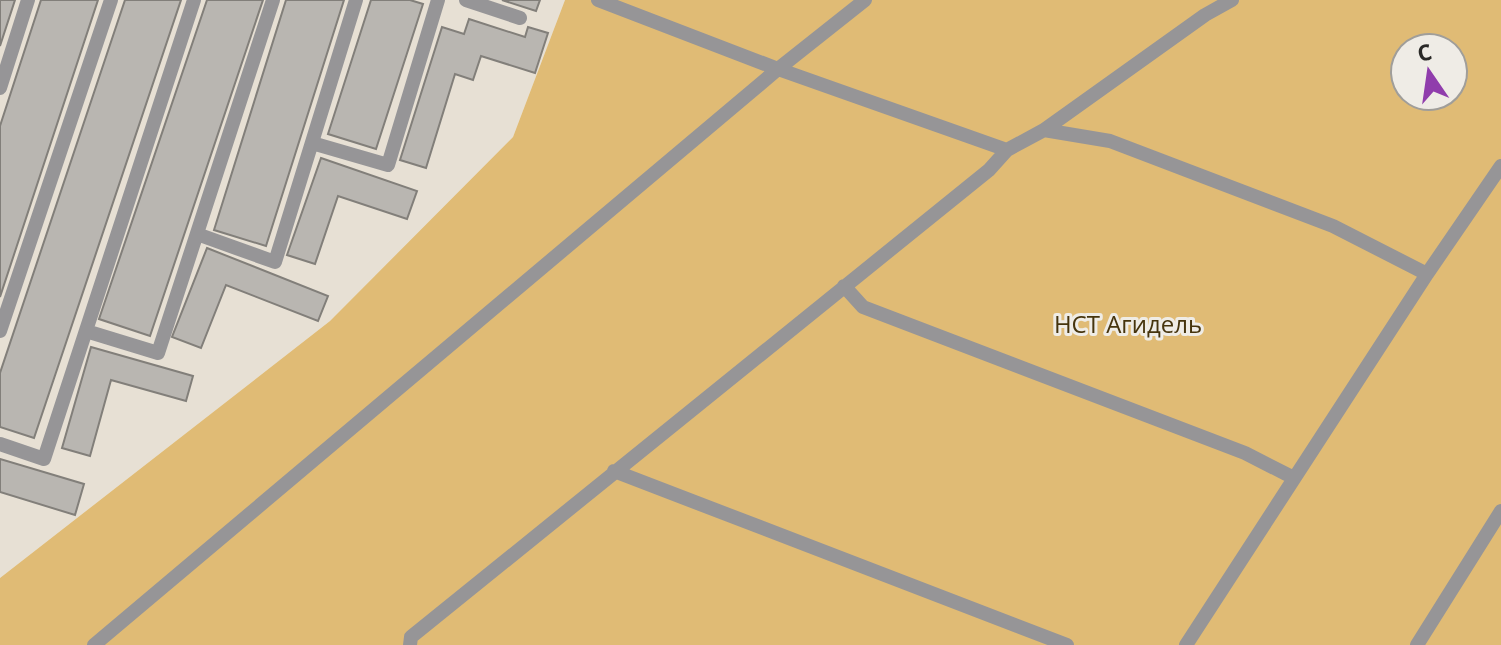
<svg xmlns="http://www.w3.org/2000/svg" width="1501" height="645" viewBox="0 0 1501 645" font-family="'Open Sans',sans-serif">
  <rect width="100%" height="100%" fill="#efece6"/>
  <path fill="#e7e0d4" d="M0,0H565L513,137L330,321L0,578Z"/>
  <path fill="#e0bb75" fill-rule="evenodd" d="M565,0H1501V645H0V578L330,321L513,137ZM1405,48H1453V96H1405Z"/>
  <path fill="#b9b6b1" stroke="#827f7a" stroke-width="2" d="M0,0H15L0,46Z
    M41,0H98L0,297V126Z
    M125,0H181L34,438L0,427V373Z
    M207,0H263L150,336L99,319Z
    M286,0H344L266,246L214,230Z
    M371,0H410L423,4L376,149L328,134Z
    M502,0H540L536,11Z
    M469,19L525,37L528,27L548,33L535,73L481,56L473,80L455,74L426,168L400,160L442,27L464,34Z
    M321,158L417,191L407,219L338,196L315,264L287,255Z
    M207,248L328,296L318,321L226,285L201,348L172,337Z
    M91,347L193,376L186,401L111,380L90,456L62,448Z
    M0,459L84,484L75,515L0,492Z"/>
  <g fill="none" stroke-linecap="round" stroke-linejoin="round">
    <path stroke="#969597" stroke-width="14" d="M466,0L520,18
      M0,88L28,0
      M1044,130L1205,15L1232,0
      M312,143L388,165L438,0
      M1007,150L1044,130L1110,141L1333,226L1427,274
      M197,234L275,262L356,0
      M844,286L863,307L1245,453L1294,478
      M0,331L111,0
      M86,331L158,353L273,0
      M0,444L44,459L194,0
      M614,471L1067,645
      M94,645L778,69L865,0
      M410,645L411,637L989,170L1007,150L778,69L598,0
      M1186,645L1427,274L1501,166
      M1417,645L1501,511"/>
  </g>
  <g text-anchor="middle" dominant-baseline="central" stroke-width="6" stroke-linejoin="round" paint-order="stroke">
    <g font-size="24" fill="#46340d" stroke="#efece6">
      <text x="1128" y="323">НСТ Агидель</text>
    </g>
  </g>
  <g transform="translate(1429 72) rotate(347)"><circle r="38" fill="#efece6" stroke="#a09e9a" stroke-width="2"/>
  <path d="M0-6L14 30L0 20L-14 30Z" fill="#903dac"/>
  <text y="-12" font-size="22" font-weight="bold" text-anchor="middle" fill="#2a2927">С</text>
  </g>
</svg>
